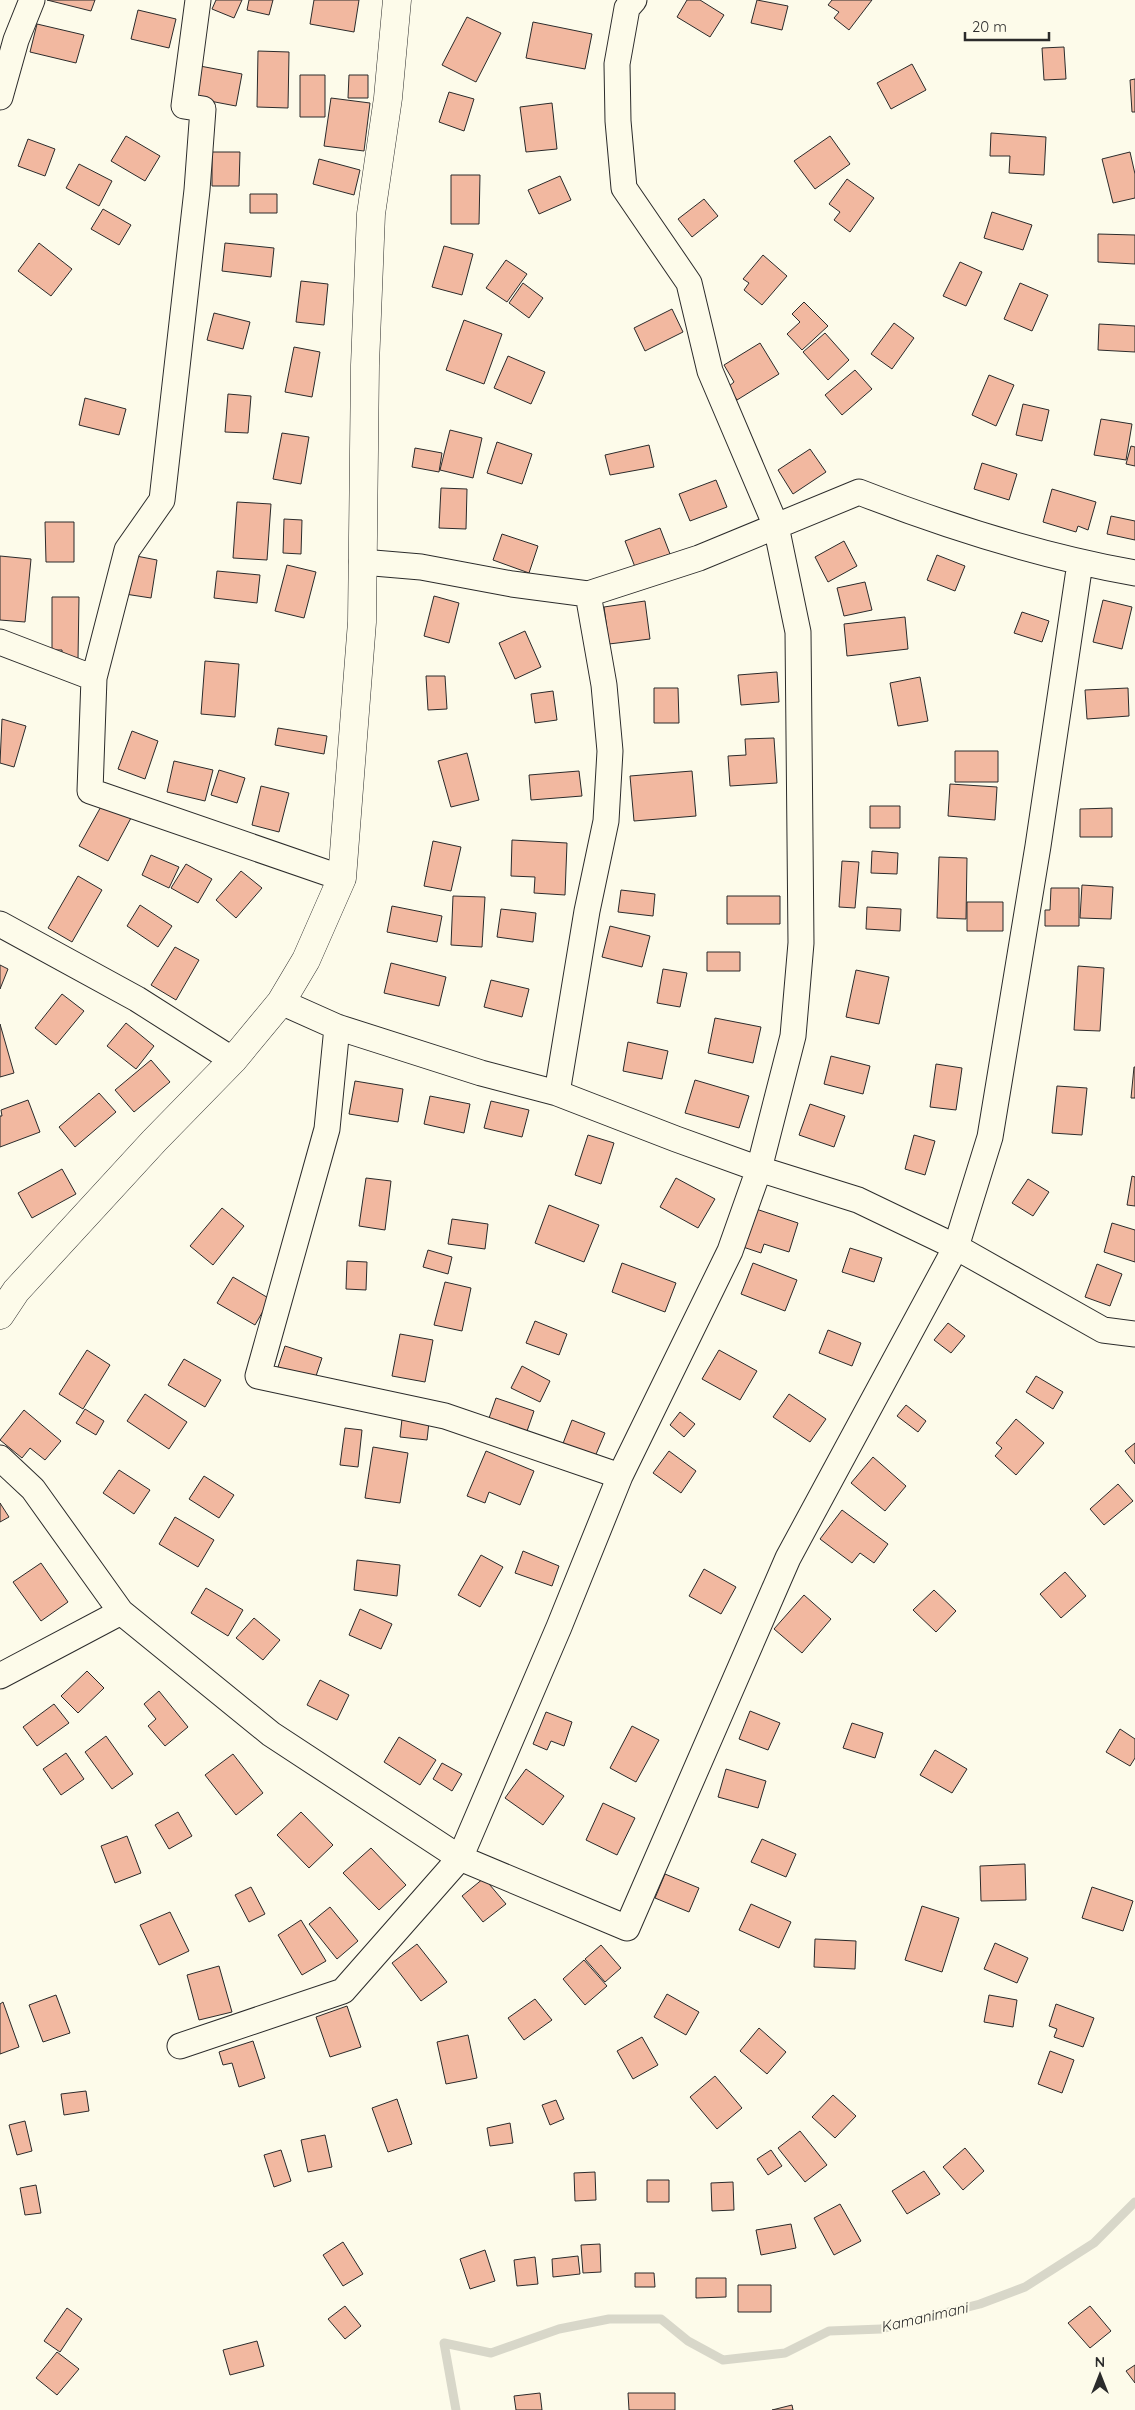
<svg xmlns="http://www.w3.org/2000/svg" width="1135" height="2410" viewBox="0 0 1135 2410" font-family="Quicksand,sans-serif">
  <rect width="100%" height="100%" fill="#fdfbea"/>
  <g fill="none" stroke-linecap="round" stroke-linejoin="round">
    <path stroke="#d8d7c9" stroke-width="9" d="M456,2410L444,2343L491,2353L559,2329L609,2319H661L688,2341L723,2360L785,2353L829,2331L881,2329L980,2304L1025,2287L1094,2243L1135,2202"/>
  </g>
  <path fill="#f2b8a0" stroke="#2b2b2b" d="M47,0H95L91,11Z
    M216,0H242L234,18L212,9Z
    M249,0H273L269,15L247,10Z
    M314,0H359L354,32L310,24Z
    M687,0H700L724,15L710,37L677,17Z
    M757,0L788,6L782,30L751,23Z
    M832,0H872L849,30L834,18L839,12L828,5Z
    M138,10L176,19L169,48L131,39Z
    M467,17L501,33L476,82L442,65Z
    M533,22L592,34L585,69L526,58Z
    M37,24L84,35L76,63L30,52Z
    M1064,47L1066,79L1044,80L1042,48Z
    M258,51L289,52L288,108L257,107Z
    M912,64L926,90L891,109L877,83Z
    M200,66L242,74L236,106L194,98Z
    M300,75H325V117H300Z
    M349,75H368V98H348Z
    M1135,79V112H1132L1130,80Z
    M449,92L474,99L464,131L439,122Z
    M331,98L370,103L364,151L324,146Z
    M552,103L557,149L526,152L520,107Z
    M991,133L1046,137L1044,175L1009,173L1010,156H990Z
    M126,136L160,156L145,181L111,161Z
    M830,136L850,164L815,189L794,161Z
    M28,139L55,149L45,176L18,166Z
    M212,152H240L239,186H212Z
    M1130,152L1135,174V198L1113,203L1102,159Z
    M319,159L360,170L354,195L313,184Z
    M79,164L112,181L99,206L66,188Z
    M451,175H480L479,224H451Z
    M560,176L571,200L539,214L528,190Z
    M847,179L874,198L850,232L834,220L840,212L829,204Z
    M250,194H277V213H250Z
    M704,199L718,216L692,237L678,219Z
    M103,209L131,225L119,245L91,229Z
    M992,212L1032,225L1023,250L984,238Z
    M1098,234L1135,235V264L1098,262Z
    M39,243L72,269L51,296L18,271Z
    M225,243L274,248L271,277L222,271Z
    M444,246L473,254L462,295L432,287Z
    M763,255L787,276L762,305L744,290L749,283L743,279Z
    M506,260L527,274L507,302L486,288Z
    M960,262L982,272L966,306L943,296Z
    M301,281L328,284L324,325L296,322Z
    M523,283L543,298L529,318L509,303Z
    M1020,283L1048,295L1032,331L1004,319Z
    M804,302L828,326L802,350L787,334L800,322L792,314Z
    M672,309L683,332L645,351L634,328Z
    M214,313L250,322L243,349L207,340Z
    M464,320L502,334L484,384L446,370Z
    M894,323L914,338L892,369L871,354Z
    M1099,324L1135,326V352L1098,350Z
    M825,333L849,360L828,380L803,352Z
    M760,343L779,374L737,400L728,387L734,382L724,365Z
    M294,347L320,352L312,397L285,392Z
    M508,356L545,372L531,404L494,388Z
    M855,370L872,389L842,415L825,395Z
    M989,375L1014,385L996,426L972,415Z
    M228,394L251,396L248,433L225,432Z
    M85,398L126,409L119,435L79,425Z
    M1023,404L1049,410L1042,441L1016,435Z
    M1101,419L1132,424L1126,460L1094,455Z
    M450,430L482,438L473,478L440,470Z
    M282,433L309,437L301,484L273,479Z
    M497,442L532,454L522,484L487,473Z
    M649,445L654,467L610,475L605,455Z
    M1131,446L1135,447V466L1126,464Z
    M415,448L442,453L439,472L412,467Z
    M810,449L826,472L793,494L778,470Z
    M982,463L1017,474L1009,500L974,489Z
    M716,480L727,507L690,521L679,494Z
    M441,488L467,489L466,529L439,528Z
    M1052,489L1096,502L1088,530L1078,526L1076,532L1043,522Z
    M237,502L271,504L267,560L233,558Z
    M1111,516L1135,521V540L1107,534Z
    M284,519L302,520L301,554L283,553Z
    M45,522H74V562H46Z
    M660,528L670,554L635,567L625,541Z
    M502,534L538,546L529,573L493,560Z
    M844,541L857,566L828,582L815,557Z
    M131,555L157,560L151,598L125,594Z
    M937,555L965,566L955,591L927,580Z
    M0,556L31,559L25,622L0,620Z
    M287,565L316,572L304,618L275,611Z
    M217,571L260,575L257,603L214,598Z
    M865,582L872,610L844,616L837,588Z
    M434,596L459,603L449,643L424,636Z
    M52,597H79L78,659H62V650H52Z
    M1103,600L1132,607L1122,649L1093,642Z
    M645,601L650,639L609,644L604,607Z
    M1022,612L1049,621L1042,642L1014,633Z
    M905,617L908,649L847,656L844,624Z
    M525,631L541,667L515,679L499,643Z
    M205,661L239,664L235,717L201,714Z
    M777,672L779,702L741,705L738,675Z
    M426,676H445L447,709L428,710Z
    M920,677L928,721L898,726L890,683Z
    M654,688H678L679,723H654Z
    M1128,688L1129,716L1087,719L1085,690Z
    M553,691L557,720L535,723L531,694Z
    M2,719L26,726L14,767L0,763Z
    M278,728L327,736L324,754L275,745Z
    M132,731L158,741L145,779L118,769Z
    M774,738L777,783L730,786L728,756L746,755L745,739Z
    M955,751H998V782H955Z
    M467,753L479,800L451,807L438,761Z
    M174,761L213,770L205,801L167,792Z
    M219,770L245,778L237,803L211,795Z
    M579,771L582,796L531,800L529,775Z
    M692,771L696,816L634,821L630,776Z
    M950,784L997,787L995,820L948,816Z
    M261,786L289,793L279,832L252,825Z
    M103,803L131,818L108,861L79,846Z
    M870,806H900V828H870Z
    M1112,808V837H1080V809Z
    M512,840L567,843L565,895L534,893L535,877L511,876Z
    M433,841L461,847L451,891L424,886Z
    M872,851L898,853L897,874L871,873Z
    M151,855L179,867L169,888L142,875Z
    M939,857L967,858L966,919L937,918Z
    M842,861L859,862L855,908L839,907Z
    M186,864L212,879L198,903L171,888Z
    M241,871L262,888L236,918L216,900Z
    M78,876L102,890L72,942L48,928Z
    M1082,885L1113,887L1111,919L1080,918Z
    M1051,888H1079V926H1045V910H1050Z
    M621,890L655,894L653,916L618,912Z
    M453,896L485,897L482,947L451,945Z
    M727,896H780V924H727Z
    M967,902H1003V931H967Z
    M140,905L172,926L158,947L127,926Z
    M392,906L442,916L437,942L387,932Z
    M867,907L901,909L900,931L866,929Z
    M501,909L536,913L533,942L497,937Z
    M610,926L650,936L642,967L602,957Z
    M175,947L199,960L176,1000L151,985Z
    M707,952H740V971H707Z
    M391,963L446,977L439,1006L384,993Z
    M0,965L8,969L0,989Z
    M1078,966L1104,968L1100,1031L1074,1030Z
    M663,969L687,973L680,1007L657,1003Z
    M856,970L889,977L879,1024L846,1017Z
    M491,980L529,989L522,1017L484,1007Z
    M62,994L84,1011L56,1045L35,1028Z
    M715,1018L761,1027L753,1063L708,1053Z
    M126,1023L154,1046L136,1069L107,1046Z
    M0,1024L14,1073L0,1077Z
    M628,1042L668,1051L662,1079L623,1071Z
    M831,1056L870,1066L863,1094L824,1084Z
    M151,1060L170,1082L134,1112L115,1090Z
    M936,1064L962,1068L956,1110L930,1107Z
    M1134,1067H1135V1098H1131Z
    M695,1080L749,1096L739,1128L685,1113Z
    M355,1081L403,1089L398,1122L349,1114Z
    M1057,1086L1087,1088L1082,1135L1052,1133Z
    M99,1093L116,1112L75,1147L59,1127Z
    M430,1096L470,1104L464,1133L424,1124Z
    M28,1100L40,1132L0,1147V1116H2L1,1110Z
    M491,1101L529,1110L522,1137L484,1128Z
    M810,1104L845,1116L834,1147L799,1135Z
    M588,1135L614,1143L601,1184L575,1175Z
    M914,1135L935,1141L925,1175L905,1169Z
    M62,1169L76,1194L32,1218L18,1193Z
    M1132,1176L1135,1177V1206L1127,1205Z
    M366,1178L391,1181L385,1230L359,1226Z
    M676,1178L715,1199L698,1228L660,1207Z
    M1028,1179L1049,1192L1033,1216L1012,1203Z
    M549,1205L599,1225L584,1262L535,1243Z
    M222,1208L244,1226L213,1265L190,1246Z
    M753,1208L798,1223L789,1252L764,1244L761,1253L740,1246Z
    M452,1219L488,1224L485,1249L448,1244Z
    M1112,1223L1135,1230V1262L1104,1252Z
    M850,1248L882,1258L874,1282L842,1272Z
    M428,1250L452,1257L448,1274L423,1267Z
    M347,1261L367,1262L366,1290L346,1289Z
    M622,1263L676,1283L665,1312L612,1292Z
    M753,1263L797,1280L785,1311L741,1294Z
    M1097,1264L1122,1274L1110,1306L1085,1297Z
    M233,1277L270,1299L255,1325L217,1303Z
    M445,1282L471,1288L462,1331L434,1325Z
    M535,1321L567,1334L559,1355L526,1343Z
    M948,1323L965,1336L951,1353L934,1340Z
    M828,1330L861,1343L852,1366L819,1353Z
    M400,1334L433,1340L425,1382L392,1376Z
    M285,1346L322,1358L314,1382L277,1370Z
    M87,1350L110,1365L83,1409L59,1394Z
    M719,1350L757,1371L740,1400L702,1379Z
    M184,1359L221,1380L205,1407L168,1385Z
    M522,1366L550,1381L540,1402L511,1388Z
    M1036,1376L1063,1392L1053,1409L1026,1392Z
    M145,1394L187,1422L169,1449L127,1421Z
    M789,1394L826,1419L810,1442L773,1417Z
    M496,1398L534,1411L526,1434L488,1421Z
    M906,1405L926,1421L918,1432L897,1416Z
    M85,1409L104,1421L96,1435L76,1423Z
    M24,1410L61,1441L45,1460L30,1448L22,1458L0,1440Z
    M680,1412L695,1424L684,1437L670,1425Z
    M402,1419L429,1422L427,1440L400,1437Z
    M1016,1419L1044,1443L1016,1475L995,1456L1002,1448L996,1443Z
    M572,1420L605,1433L594,1459L562,1446Z
    M345,1428L362,1430L358,1467L340,1465Z
    M1135,1443V1464L1125,1451Z
    M373,1447L408,1453L400,1503L365,1498Z
    M486,1451L534,1471L520,1505L489,1492L485,1503L467,1496Z
    M669,1451L696,1471L681,1493L653,1473Z
    M873,1457L906,1486L885,1511L851,1483Z
    M119,1470L150,1490L134,1514L103,1493Z
    M204,1476L234,1495L219,1518L189,1499Z
    M1118,1484L1133,1501L1104,1525L1090,1509Z
    M0,1503L9,1517L0,1522Z
    M842,1510L888,1544L874,1563L860,1553L852,1563L820,1539Z
    M175,1517L214,1540L198,1567L159,1544Z
    M523,1551L559,1566L552,1586L515,1573Z
    M481,1555L503,1567L480,1607L458,1595Z
    M357,1560L400,1565L397,1596L354,1590Z
    M41,1563L68,1602L41,1621L13,1582Z
    M704,1569L736,1587L721,1614L689,1596Z
    M1065,1572L1086,1596L1061,1618L1040,1594Z
    M206,1588L243,1610L228,1636L191,1613Z
    M934,1590L956,1611L936,1632L913,1610Z
    M804,1595L831,1619L802,1653L774,1629Z
    M360,1609L392,1624L381,1649L349,1635Z
    M254,1618L280,1640L263,1660L236,1638Z
    M87,1671L104,1688L78,1713L61,1696Z
    M320,1680L349,1695L337,1720L307,1705Z
    M159,1691L188,1727L165,1746L148,1726L156,1719L144,1704Z
    M54,1704L69,1723L37,1746L23,1727Z
    M750,1711L780,1723L768,1750L739,1739Z
    M546,1712L572,1722L564,1746L551,1741L547,1750L533,1744Z
    M852,1723L883,1733L875,1758L843,1748Z
    M632,1726L659,1740L636,1782L610,1768Z
    M1120,1729L1135,1739V1758L1130,1766L1106,1752Z
    M106,1736L133,1774L112,1789L85,1752Z
    M399,1737L436,1760L420,1785L384,1762Z
    M935,1750L967,1769L952,1793L920,1775Z
    M66,1753L84,1779L61,1795L43,1769Z
    M233,1754L263,1793L236,1815L205,1775Z
    M442,1763L462,1774L452,1791L433,1779Z
    M526,1769L564,1796L543,1825L505,1798Z
    M726,1769L766,1781L758,1808L718,1797Z
    M603,1803L635,1818L617,1855L586,1840Z
    M178,1812L192,1836L169,1849L155,1825Z
    M301,1812L333,1845L309,1868L277,1835Z
    M127,1836L141,1873L115,1883L101,1846Z
    M762,1839L796,1854L786,1877L751,1862Z
    M371,1848L406,1885L379,1910L343,1873Z
    M1025,1864L1026,1900L981,1901L980,1866Z
    M665,1874L699,1888L689,1912L655,1898Z
    M484,1878L506,1904L483,1922L462,1896Z
    M251,1887L265,1914L249,1922L235,1895Z
    M1092,1887L1133,1901L1123,1931L1082,1918Z
    M751,1904L791,1922L779,1948L739,1930Z
    M922,1906L959,1918L942,1972L905,1960Z
    M330,1907L358,1941L337,1959L309,1924Z
    M170,1912L189,1951L159,1965L140,1925Z
    M301,1920L326,1961L302,1975L278,1935Z
    M815,1939L856,1941L855,1969L814,1967Z
    M995,1943L1028,1958L1017,1983L984,1969Z
    M417,1944L447,1982L421,2001L392,1963Z
    M601,1945L621,1968L605,1982L585,1959Z
    M584,1960L607,1986L585,2005L563,1979Z
    M219,1966L232,2012L199,2020L187,1975Z
    M667,1994L699,2012L686,2035L654,2017Z
    M56,1995L70,2033L43,2042L29,2005Z
    M989,1995L1017,2000L1013,2027L984,2022Z
    M535,1999L552,2020L524,2040L508,2018Z
    M3,2002L19,2047L0,2054V2004Z
    M1056,2004L1094,2018L1083,2047L1054,2037L1057,2029L1049,2026Z
    M347,2006L361,2047L330,2057L316,2017Z
    M759,2028L786,2052L767,2074L740,2051Z
    M468,2035L477,2078L446,2084L437,2042Z
    M642,2037L658,2065L633,2079L617,2051Z
    M253,2041L265,2078L239,2087L232,2063L223,2065L219,2052Z
    M1050,2051L1074,2060L1062,2093L1038,2084Z
    M715,2076L742,2108L717,2129L690,2097Z
    M86,2091L89,2111L64,2115L61,2094Z
    M833,2095L856,2116L835,2138L812,2117Z
    M397,2099L412,2144L388,2152L372,2108Z
    M556,2100L564,2119L550,2125L542,2105Z
    M25,2121L32,2151L17,2155L9,2125Z
    M510,2123L513,2143L490,2146L487,2128Z
    M800,2131L827,2165L805,2182L778,2148Z
    M325,2135L332,2167L308,2172L301,2140Z
    M965,2148L984,2171L963,2190L943,2167Z
    M281,2150L291,2181L274,2187L264,2155Z
    M771,2150L782,2166L768,2175L757,2159Z
    M924,2171L940,2194L907,2214L892,2191Z
    M595,2172L596,2200L575,2201L574,2173Z
    M647,2180H669V2202H647Z
    M733,2182L734,2210L712,2211L711,2183Z
    M36,2185L41,2213L25,2215L20,2188Z
    M840,2204L861,2241L834,2255L814,2218Z
    M791,2224L796,2248L761,2255L756,2230Z
    M343,2242L363,2274L343,2286L323,2255Z
    M600,2244L601,2272L583,2273L581,2245Z
    M485,2250L495,2281L470,2289L460,2259Z
    M578,2256L580,2274L553,2277L552,2259Z
    M535,2257L538,2284L517,2286L514,2260Z
    M635,2273H654L655,2287H635Z
    M696,2278H726V2297L696,2298Z
    M738,2285H771V2312H738Z
    M345,2306L361,2326L345,2339L328,2319Z
    M1090,2306L1111,2331L1090,2348L1068,2323Z
    M67,2308L82,2319L60,2352L44,2341Z
    M257,2341L264,2366L230,2375L223,2350Z
    M57,2352L79,2369L57,2395L36,2378Z
    M1135,2365V2383L1126,2371Z
    M540,2393L542,2410H516L514,2396Z
    M628,2393H675V2410H629Z
    M792,2405L793,2410H772Z"/>
  <g fill="none" stroke-linecap="round" stroke-linejoin="round">
    <g stroke="#2b2b2b" stroke-width="27">
      <path id="minor" d="M198,0L184,106L203,109L197,190L162,500L127,550L94,678L90,791L342,878
        M0,97L16,40L32,0
        M362,562L421,567L512,584L588,594L699,558L859,492C949,527 1040,556 1135,573
        M0,642L94,678
        M0,924L137,999L233,1060
        M281,1002L337,1027L481,1073L557,1093L676,1139L759,1169L858,1200L956,1247L1103,1330L1135,1334
        M337,1027L327,1129L258,1376L445,1416L620,1476
        M557,1093L587,911L606,821L610,751L604,685L588,594
        M0,1458L33,1489L121,1612L271,1734L460,1858L627,1928L788,1558L956,1247L990,1137L1038,846L1080,563
        M0,1676L121,1612
        M180,2046L343,1991L460,1858L559,1627L620,1476L730,1251L759,1169L793,1036L801,943L798,632L776,526L710,371L689,283L624,188L618,121L617,64L627,8L634,0"/>
    </g>
    <g stroke="#2b2b2b" stroke-width="29">
      <path id="tertiary" d="M0,1315L16,1291L154,1141L233,1060L281,1002L306,960L342,878L362,622L365,365L371,214L388,98L397,0"/>
    </g>
    <use href="#minor" stroke="#fdfbea" stroke-width="25"/>
    <use href="#tertiary" stroke="#fdfbea" stroke-width="28"/>
  </g>
  <g text-anchor="middle" dominant-baseline="central" stroke-width="4" stroke-linejoin="round" paint-order="stroke">
    <g font-size="15" font-style="italic" fill="#2b2b2b" stroke="#fdfbea">
      <text transform="translate(924 2317) rotate(-13)">Kamanimani</text>
    </g>
  </g>
  <g transform="translate(1100 2375)" stroke="#fdfbea" stroke-width="4" paint-order="stroke">
  <path d="M0-4L9 19L0 12L-9 19Z" fill="#2b2b2b"/>
  <text y="-8" font-size="14" font-weight="bold" text-anchor="middle" fill="#2b2b2b">N</text>
  </g>
  <path d="M965 32v8h84v-8" fill="none" stroke="#2b2b2b" stroke-width="2.5"/>
  <text x="972" y="32" font-size="15" fill="#2b2b2b" stroke="#fdfbea" stroke-width="4" paint-order="stroke">20 m</text>
</svg>
